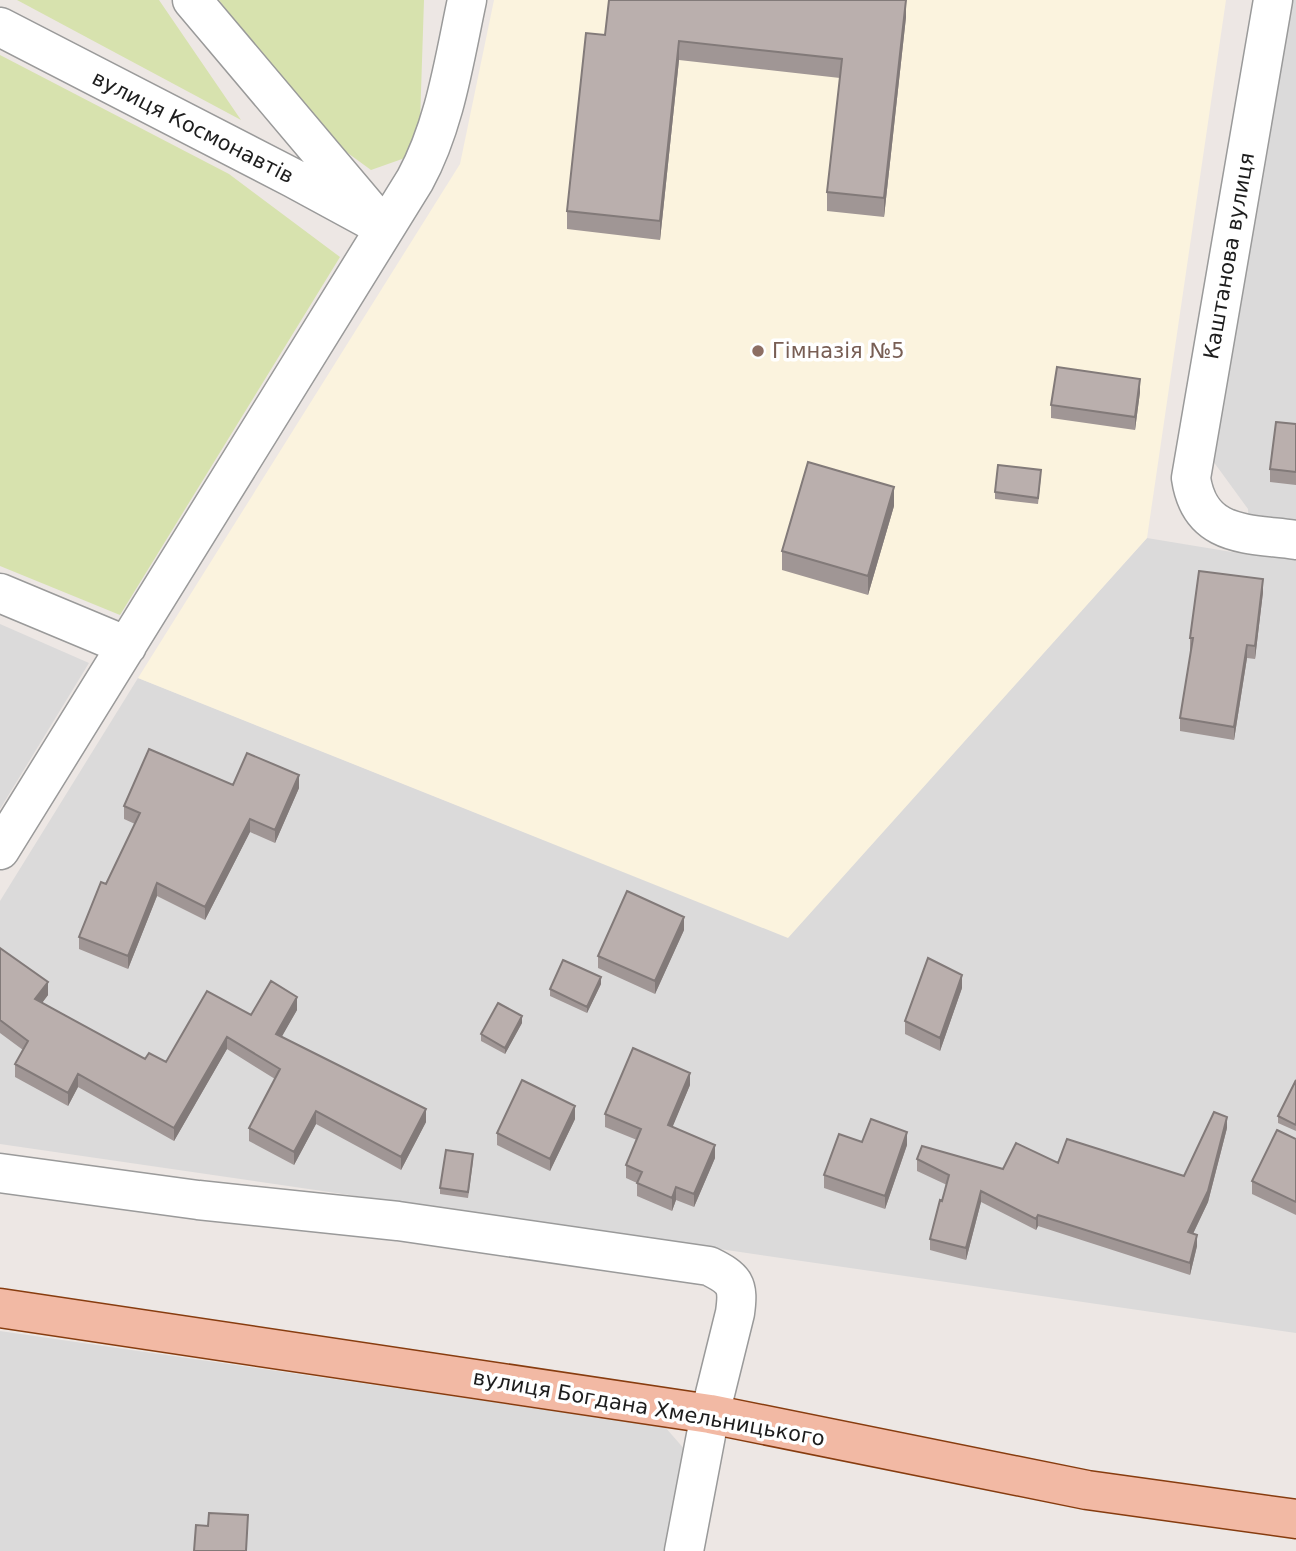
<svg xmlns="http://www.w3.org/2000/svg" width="1296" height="1551" viewBox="0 0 1296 1551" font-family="'DejaVu Sans',sans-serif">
  <rect width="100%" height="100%" fill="#ede7e4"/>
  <path fill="#dbdada" d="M1291,0H1296V1333L0,1144V901L138,678L788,937L1147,538L1250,555L1248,509L1213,461Z
    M0,624L89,663L0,809Z
    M0,1331L665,1427L686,1451L670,1551H0Z"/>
  <path fill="#fbf3de" d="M494,0H1226L1147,538L788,938L138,678L460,164Z"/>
  <path fill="#d7e2ae" d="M17,0H159L241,120Z
    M219,0H424L419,153L371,170L323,135Z
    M0,55L229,174L340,257L120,615L0,566Z"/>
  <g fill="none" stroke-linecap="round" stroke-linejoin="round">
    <g stroke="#9a9a9a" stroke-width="41">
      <path id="minor" d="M192,0L370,211
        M1273,0L1191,478C1200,538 1247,533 1296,540
        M0,27L293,178L385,228
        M0,593L127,646
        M0,850L415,180C445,125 454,61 467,0
        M0,1173L198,1200L398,1221L709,1266C735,1279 739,1284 735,1313L710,1414L684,1551"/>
    </g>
    <g stroke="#873c0f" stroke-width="41">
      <path id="major" d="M0,1308L710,1414L1087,1490L1296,1519"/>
    </g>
    <use href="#minor" stroke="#fff" stroke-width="38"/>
    <use href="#major" stroke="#f2b9a4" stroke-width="38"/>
  </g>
  <path fill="#a09695" d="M906,17L884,217L827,211V192L840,78L679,60L660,240L567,229V211L605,35Z
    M1140,392L1135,430L1051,418V405Z
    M1296,424V485L1270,482V469Z
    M1041,476L1038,504L995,499V492Z
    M894,506L868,595L782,570V551Z
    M1263,592L1255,659L1247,658L1234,740L1180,731V718L1191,651H1190V638Z
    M233,785L299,788L275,843L250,832L205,920L157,896L128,969L79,949V937L135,824L124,819V806Z
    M684,930L655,994L598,968V956Z
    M0,948L48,995L42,1003L145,1059L166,1062L251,1015L297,1010L281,1037L426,1122L401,1170L316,1124L294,1165L249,1141V1128L275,1079L227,1049L174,1141L78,1087L68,1106L15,1077V1064L23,1050L0,1033Z
    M601,984L587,1013L550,996V989Z
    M962,988L940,1051L905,1034V1021Z
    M522,1023L505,1054L481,1041V1034Z
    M1296,1080V1131L1278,1123V1116Z
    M690,1085L672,1127L715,1158L694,1207L676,1200L672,1211L637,1196V1183L626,1178V1165L637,1140L605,1127V1114Z
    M575,1119L550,1171L497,1145V1133Z
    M1227,1128L1208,1202L1193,1234L1197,1246L1190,1275L1038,1226L1036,1230L981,1202L966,1260L930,1250V1239L947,1185L917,1171V1159L1003,1169L1058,1163L1184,1176Z
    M1296,1139V1215L1252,1194V1181Z
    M907,1145L885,1209L824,1188V1175Z
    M473,1161L468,1198L440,1194V1188Z"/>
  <path fill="#827a79" d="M906,0V17L884,217V198Z
    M679,41V60L660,240V221Z
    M1140,379V392L1135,430V417Z
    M894,487V506L868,595V576Z
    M1263,579V592L1255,659V646Z
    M1247,645V658L1234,740V727Z
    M299,775V788L275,843V830Z
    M250,819V832L205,920V907Z
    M157,883V896L128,969V956Z
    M684,917V930L655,994V981Z
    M962,975V988L940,1051V1038Z
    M601,977V984L587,1013V1007Z
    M48,982V995L35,1012V999Z
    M297,997V1010L276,1047V1034Z
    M522,1016V1023L505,1054V1048Z
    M227,1037V1049L174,1141V1128Z
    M690,1073V1085L668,1138V1125Z
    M78,1074V1087L68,1106V1093Z
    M575,1106V1119L550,1171V1159Z
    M426,1109V1122L401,1170V1157Z
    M316,1111V1124L294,1165V1152Z
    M1227,1117V1128L1208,1202L1188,1244V1232Z
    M907,1132V1145L885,1209V1196Z
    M715,1145V1158L694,1207V1194Z
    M676,1187V1200L672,1211V1198Z
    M981,1191V1202L966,1260V1248Z
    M1038,1215V1226L1036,1230V1219Z
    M1197,1235V1246L1190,1275V1263Z"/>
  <path fill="#baafad" stroke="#827a79" stroke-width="2" d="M609,0H906L884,198L827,192L842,59L679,41L660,221L567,211L586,33L605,35Z
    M1057,367L1140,379L1135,417L1051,405Z
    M1276,422L1296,424V472L1270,469Z
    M808,462L894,487L868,576L782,551Z
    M998,465L1041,470L1038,498L995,492Z
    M1199,571L1263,579L1255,646L1247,645L1234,727L1180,718L1193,638H1190Z
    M149,749L233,785L247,753L299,775L275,830L250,819L205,907L157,883L128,956L79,937L101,882L106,884L140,813L124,806Z
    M627,891L684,917L655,981L598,956Z
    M0,948L48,982L35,999L145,1059L149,1053L166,1062L207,991L251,1015L271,981L297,997L276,1034L426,1109L401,1157L316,1111L294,1152L249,1128L280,1069L227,1037L174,1128L78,1074L68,1093L15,1064L28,1041L0,1020Z
    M928,958L962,975L940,1038L905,1021Z
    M563,960L601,977L587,1007L550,989Z
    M498,1003L522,1016L505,1048L481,1034Z
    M633,1048L690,1073L668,1125L715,1145L694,1194L676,1187L672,1198L637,1183L642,1172L626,1165L641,1129L605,1114Z
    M522,1080L575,1106L550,1159L497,1133Z
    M1296,1080V1125L1278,1116Z
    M1214,1112L1227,1117L1208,1191L1188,1232L1197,1235L1190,1263L1038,1215L1036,1219L981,1191L966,1248L930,1239L940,1200L942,1201L949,1175L917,1159L922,1146L1003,1169L1016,1143L1058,1163L1067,1139L1184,1176Z
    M871,1119L907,1132L885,1196L824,1175L839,1134L862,1142Z
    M1277,1130L1296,1139V1202L1252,1181Z
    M446,1150L473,1154L468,1192L440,1188Z
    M209,1513L248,1515L246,1551H194L196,1525L208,1526Z"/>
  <circle fill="#8d6e63" stroke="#fff" stroke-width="2.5" cx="758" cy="351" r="7"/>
  <g text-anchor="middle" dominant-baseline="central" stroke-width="7" stroke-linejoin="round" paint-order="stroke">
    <g font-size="21" fill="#1d1d1d" stroke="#fff">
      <text transform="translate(193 127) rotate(27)">вулиця Космонавтів</text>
      <text transform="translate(1229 256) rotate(-80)">Каштанова вулиця</text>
      <text transform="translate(649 1408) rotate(10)">вулиця Богдана Хмельницького</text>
    </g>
    <g font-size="21" fill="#785e54" stroke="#fff" text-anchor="start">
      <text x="772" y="351">Гімназія №5</text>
    </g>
  </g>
</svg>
